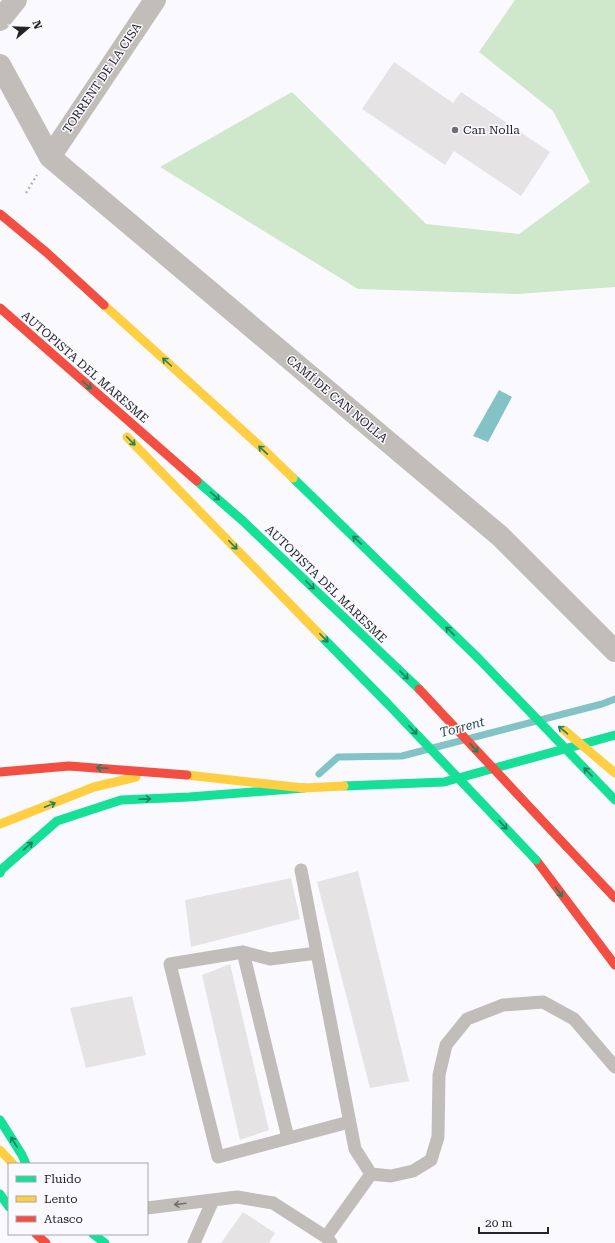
<svg xmlns="http://www.w3.org/2000/svg" width="615" height="1243" viewBox="0 0 615 1243" font-family="'Roboto Serif',serif">
  <rect width="100%" height="100%" fill="#fafafe"/>
  <path fill="#cfe7cb" d="M515,0H615V287L517,294L358,289L160,167L292,92L426,224L519,234L590,182L553,111L479,52Z"/>
  <path fill="#83c3c6" d="M499,390L512,397L488,442L473,436Z"/>
  <g fill="none" stroke-linecap="round" stroke-linejoin="round">
    <path stroke="#83c3c6" stroke-width="7" d="M319,774L338,757L402,756L602,704L615,699"/>
  </g>
  <path fill="#e5e3e4" d="M394,62L453,103L461,92L550,152L521,196L454,151L445,165L362,109Z
    M358,871L409,1081L370,1088L317,882Z
    M291,878L300,919L191,947L185,900Z
    M230,964L269,1130L240,1140L202,975Z
    M132,996L146,1055L86,1068L70,1008Z
    M243,1212L275,1233L269,1243H221Z"/>
  <g fill="none" stroke-linecap="round" stroke-linejoin="round">
    <path stroke="#b6b4b2" stroke-width="2.5" stroke-dasharray="2 3" stroke-linecap="butt" d="M26,193L37,175"/>
    <path stroke="#c1beba" stroke-width="13" d="M301,870L355,1149L371,1174L391,1176L413,1171L431,1160L438,1137L439,1075L446,1045L467,1019L503,1005L543,1002L574,1019L615,1067
      M243,952L288,1138
      M317,953L270,959L243,952L170,964L218,1157L349,1122
      M147,1208L237,1197L273,1203L326,1237L331,1243
      M326,1237L371,1174
      M194,1243L213,1200"/>
    <path stroke="#c1beba" stroke-width="22" d="M0,20L16,0
      M0,65L50,157L500,536L615,651
      M50,157L155,0"/>
    <path stroke="#16e098" stroke-width="9" d="M293,478L478,658
      M197,481L243,521L419,689
      M321,636L386,702
      M344,786L444,782L615,735
      M0,873L2,869L57,821L121,800L189,797L304,788
      M0,1120L22,1155L26,1164
      M0,1194L9,1207
      M93,1234L105,1243"/>
    <path stroke="#ffcf43" stroke-width="9" d="M104,305L263,449L293,478
      M127,437L321,636
      M187,775L304,788L344,786
      M0,824L94,787L136,777
      M0,1150L13,1164"/>
    <path stroke="#f24e42" stroke-width="9" d="M0,214L46,252L104,305
      M0,308L197,481
      M0,772L69,766L187,775
      M566,846L615,898
      M536,860L615,965
      M36,1234L46,1243"/>
    <path stroke="#16e098" stroke-width="9" d="M478,658L615,800
      M386,702L536,860"/>
    <path stroke="#ffcf43" stroke-width="9" d="M564,730L615,773"/>
    <path stroke="#f24e42" stroke-width="9" d="M419,689L566,846"/>
  </g>
  <defs><path id="oneway-shaft" d="M-6 0H5M1.5-3L5.5 0L1.5 3" fill="none" stroke-width="1.6" stroke-linecap="round" stroke-linejoin="round"/></defs>
  <g stroke="#1d8260">
    <use href="#oneway-shaft" transform="translate(167 362) rotate(-138)"/>
    <use href="#oneway-shaft" transform="translate(87 385) rotate(41)"/>
    <use href="#oneway-shaft" transform="translate(131 441) rotate(46)"/>
    <use href="#oneway-shaft" transform="translate(263 450) rotate(-137)"/>
    <use href="#oneway-shaft" transform="translate(215 496) rotate(41)"/>
    <use href="#oneway-shaft" transform="translate(357 540) rotate(-136)"/>
    <use href="#oneway-shaft" transform="translate(233 545) rotate(46)"/>
    <use href="#oneway-shaft" transform="translate(310 585) rotate(44)"/>
    <use href="#oneway-shaft" transform="translate(450 631) rotate(-136)"/>
    <use href="#oneway-shaft" transform="translate(324 638) rotate(46)"/>
    <use href="#oneway-shaft" transform="translate(404 675) rotate(44)"/>
    <use href="#oneway-shaft" transform="translate(413 730) rotate(47)"/>
    <use href="#oneway-shaft" transform="translate(563 730) rotate(-140)"/>
    <use href="#oneway-shaft" transform="translate(474 748) rotate(47)"/>
    <use href="#oneway-shaft" transform="translate(102 768) rotate(-176)"/>
    <use href="#oneway-shaft" transform="translate(588 772) rotate(-134)"/>
    <use href="#oneway-shaft" transform="translate(145 799) rotate(-2)"/>
    <use href="#oneway-shaft" transform="translate(50 805) rotate(-22)"/>
    <use href="#oneway-shaft" transform="translate(503 825) rotate(47)"/>
    <use href="#oneway-shaft" transform="translate(28 846) rotate(-41)"/>
    <use href="#oneway-shaft" transform="translate(559 892) rotate(54)"/>
    <use href="#oneway-shaft" transform="translate(14 1142) rotate(-122)"/>
  </g>
  <use stroke="#727170" href="#oneway-shaft" transform="translate(180 1204) rotate(173)"/>
  <circle fill="#6f6f72" stroke="#f9f9ff" stroke-width="1.5" cx="455" cy="130" r="4"/>
  <g text-anchor="middle" dominant-baseline="central" stroke-width="3" stroke-linejoin="round" paint-order="stroke">
    <g font-size="12" fill="#242427" stroke="#f9f9ff">
      <text transform="translate(102 78) rotate(-56)">TORRENT DE LA CISA</text>
      <text transform="translate(85 367) rotate(41)">AUTOPISTA DEL MARESME</text>
      <text transform="translate(337 399) rotate(40)">CAMÍ DE CAN NOLLA</text>
      <text transform="translate(326 584) rotate(44)">AUTOPISTA DEL MARESME</text>
    </g>
    <g font-size="12" fill="#242427" stroke="#f9f9ff" text-anchor="start">
      <text x="463" y="130">Can Nolla</text>
    </g>
    <g font-size="13" font-style="italic" fill="#275151" stroke="#f9f9ff">
      <text transform="translate(462 727) rotate(-15)">Torrent</text>
    </g>
  </g>
  <rect x="8" y="1163" width="140" height="72" fill="#f9f9ff" stroke="#a4a4a9"/>
  <rect x="16" y="1176" width="20" height="6" fill="#16e098" stroke="#a4a4a9"/>
  <text x="44" y="1183" font-size="12" fill="#242427">Fluido</text>
  <rect x="16" y="1196" width="20" height="6" fill="#ffcf43" stroke="#a4a4a9"/>
  <text x="44" y="1203" font-size="12" fill="#242427">Lento</text>
  <rect x="16" y="1216" width="20" height="6" fill="#f24e42" stroke="#a4a4a9"/>
  <text x="44" y="1223" font-size="12" fill="#242427">Atasco</text>
  <g transform="translate(28 28) rotate(71)" stroke="#f9f9ff" stroke-width="3" paint-order="stroke">
  <path d="M0-3L7 15L0 10L-7 15Z" fill="#242427"/>
  <text y="-6" font-size="11" font-weight="bold" text-anchor="middle" fill="#242427">N</text>
  </g>
  <path d="M479 1227v6h69v-6" fill="none" stroke="#242427" stroke-width="2"/>
  <text x="485" y="1227" font-size="12" fill="#242427" stroke="#f9f9ff" stroke-width="3" paint-order="stroke">20 m</text>
</svg>
